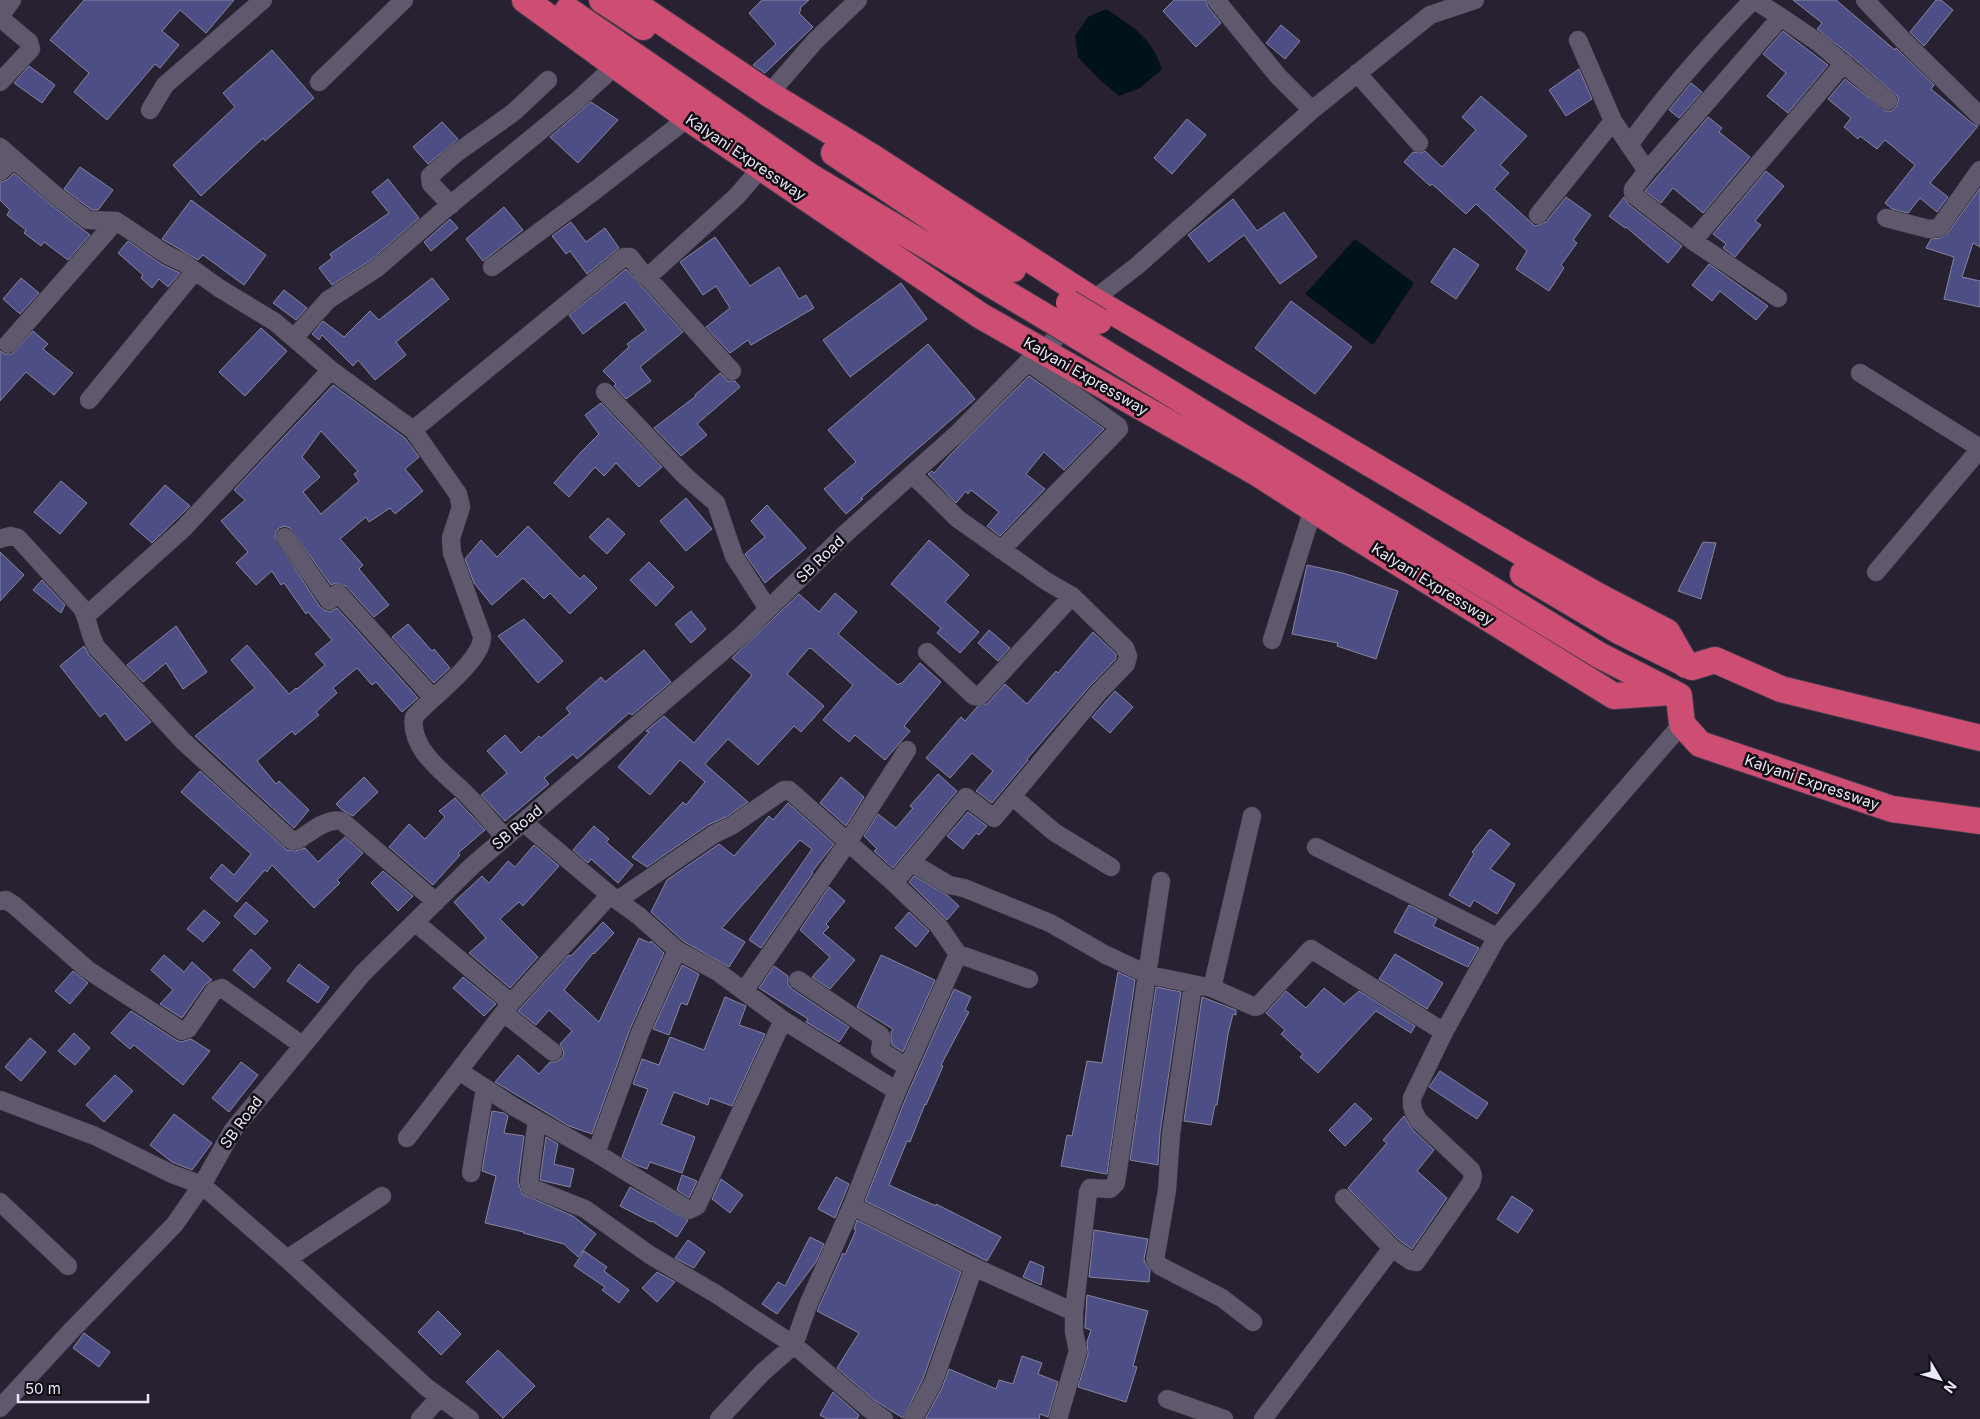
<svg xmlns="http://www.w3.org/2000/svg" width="1980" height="1419" font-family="Inter,sans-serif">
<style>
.water{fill:#001319}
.building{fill:#4e4e86;stroke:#84869d;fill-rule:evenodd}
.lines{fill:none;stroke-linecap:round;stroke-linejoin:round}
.minor-casing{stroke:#413b4a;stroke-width:19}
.highway-casing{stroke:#413b4a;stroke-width:28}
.minor{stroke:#60586d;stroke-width:18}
.highway{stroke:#cd4d73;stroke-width:26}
.highway-bridge-casing{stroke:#413b4a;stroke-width:28;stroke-linecap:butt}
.highway-bridge{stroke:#cd4d73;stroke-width:26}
.labels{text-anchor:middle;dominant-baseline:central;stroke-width:5;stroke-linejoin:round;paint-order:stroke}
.street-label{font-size:15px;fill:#ece7f4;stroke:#0f0c14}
</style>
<rect width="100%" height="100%" fill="#282132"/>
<path class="water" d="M1106,9c26,17 46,29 56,60l-22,19 -21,8 -19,-16 -22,-23 -3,-21 13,-19z
M1355,239l59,44 -41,62 -68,-51z"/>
<path class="building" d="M84,0h150l-28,33 -26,-23 -18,21 17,14 -19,23 -5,-4 -48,56 -33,-28 15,-19 -39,-33z
M762,0h47l-9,8 1,2 -2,3 14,14 -48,46 -12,-8 23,-21 -27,-31z
M1174,0h32l2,7 13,16 -25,24 -33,-36z
M1793,0h43l59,50 1,-2 38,37 -3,4 42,35 5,2 -48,57 18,14 -11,15 -17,-14 -12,15 -16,-4 -7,-6 30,-38 -30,-25 -8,9 -17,-13 -2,3 -14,-12 7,-9 -23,-19 17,-20 41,32h6l4,-4 2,-5v-5l-48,-42 -33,-26 5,-6z
M1936,0h5l12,10 -29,36 -14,-14z
M1281,25l19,16 -15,18 -19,-16z
M1783,31l45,34 -40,48 -21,-17 19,-23 -23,-19z
M272,50l42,48 -49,43 -2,-3 -62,58 -28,-31 62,-58 -12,-14z
M29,66l26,19 -13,18 -28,-20z
M1579,69l13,30 -26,17 -17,-26z
M1691,83l11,9 -23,26 -10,-8z
M1481,96l46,40 -27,29 9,8 -15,16 41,37 11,-4 20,-25 25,18 -18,25 4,3 -16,22 3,3 -15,23 -33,-22 11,-18 -51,-47 -10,10 -34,-30 -2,2 -26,-24 9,-10 8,1 4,-2 17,16 34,-37 -14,-13z
M591,102l27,18 -40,43 -28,-26z
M1708,117l14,11 -3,4 31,25 -47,56 -30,-25 -12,15 -16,-12z
M1187,119l19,16 -34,39 -18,-16z
M442,122l16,17 -30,25 -15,-17z
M80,167l33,23 -15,20h-6l-28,-21z
M1766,171l18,15 -29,35 6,4 -26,32 -12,-9 3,-4 -13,-10z
M14,173l35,30 41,32 -22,25 -24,-18 -3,4 -17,-13 2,-3 -19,-15 3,-5 -10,-10v-18l7,-2z
M388,179l31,39 -48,42 -39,25 -13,-17 13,-10 -2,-4 59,-41 -17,-21z
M1980,188v59l-7,-4 -11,34 18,4v26l-36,-8 10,-42 -28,-9 5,-9 9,-1 7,-4z
M1624,197l4,7 54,42 -14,17 -42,-36 -1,1 -16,-12z
M1233,199l24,32 27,-19 33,45 -37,27 -36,-49 -35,27 -21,-27z
M191,200l75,55 -22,30 -41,-30 -5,5 -36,-21z
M504,207l19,23 -40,31 -17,-22z
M450,219l8,9 -27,23 -7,-9z
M571,222l15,20 19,-14 14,20 -32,26 -17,-23 -4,3 -14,-18z
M715,237l35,49 29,-19 20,32 7,-4 8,13 -63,37 -3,-5 -18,13 -24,-26 24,-19 -14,-22 -13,9 -23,-33z
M128,241l33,23 19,9 -12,14 -9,-8 -7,9 -11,-10 2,-3 -25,-22z
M1454,248l25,17 -23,34 -25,-17z
M1709,264l59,42 -12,14 -36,-29 -8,10 -20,-16z
M626,269l57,63 -43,35 11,14 -25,18 -12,-13 2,-2 -13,-13 26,-24 -2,-3 19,-14 -21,-28 -42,32 -14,-19z
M21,278l18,15 -19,21 -17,-15z
M432,278l17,21 -53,43 10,13 -31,25 -17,-20 -5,6 -31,-31 -3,5 -7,-6 11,-13 21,16 26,-26 9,9z
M901,283l26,36 -77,58 -27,-37z
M284,290l23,18 -11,12 -23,-17z
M1291,301l61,46 -37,47 -60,-46z
M261,328l26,23 -42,45 -26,-24z
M33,331l15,13 -5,5 30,24 -19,22 -28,-23 -26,29v-50l5,3h7z
M928,344l47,55 -114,99 2,1 -17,15 -22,-25 32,-27 -28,-32z
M720,373l8,8h7l5,6 -43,37 10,11 -26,21 -27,-28 42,-32 -1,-1z
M1029,376l75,53 -40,41 -20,-18 -18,22 19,15 -45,47 -13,-10 12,-14 -28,-22 -3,4 -2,-3 -10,12 -28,-29 4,-3 2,2 15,-17z
M333,385l72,53 14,19 -14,12 18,22 -28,23 -5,-6 -21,14 -3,-5 -26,22 23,26 -4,4 30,36 -15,12 -28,-31 -10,-3 -5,2 -41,-57 -5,-2 -6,2 -3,4 -1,6 45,69 4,3 6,2 7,-4 81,90 -16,14 -26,-30 -4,3 -15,-17 -24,20 4,5 -21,19 3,3 -24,20 -3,-4 -35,30 19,23 3,-3 30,29 -15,18 -99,-92 60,-48 -24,-28 16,-15 42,49 7,-6 1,1 28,-24 -10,-11 17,-14 -24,-28 -2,2 -22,-31 -3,2 -9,-14 -16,14 -20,-22 12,-11 -27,-31 24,-21 -11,-10zM321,431l37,40 -4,3 5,7 -38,33 -18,-22 17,-15 -18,-20z
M601,403l61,64 -23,20 -23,-24 -12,13 -9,-9 -26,30 -15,-14 27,-31 18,-18 -14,-19z
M61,481l26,22 -27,31 -26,-22z
M165,485l25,21 -38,37 -22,-19z
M686,498l26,31 -26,22 -26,-30z
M767,505l39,43 -41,35 -20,-29 20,-17 -14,-16z
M608,518l17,16 -18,20 -18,-17z
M528,526l52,53 4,-4 13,13 -27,26 -20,-21 -6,6 -21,-21 -31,27 -18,-22 -9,-24 16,-19 16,17z
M929,540l40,35 -24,27 34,30 -19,21 -23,-20 4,-5 -50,-44z
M1703,542l13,1 -15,56 -23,-8z
M0,552l24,23 -24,26z
M649,562l25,25 -18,19 -26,-26z
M1307,565l36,8 55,18 -22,68 -39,-13 1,-3 -46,-9z
M42,580l23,25 -4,8 -28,-23z
M835,593l22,19 -19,22 37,32 23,19 2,-2 1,1 19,-21 21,19 -37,44 6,5 -25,29 -30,-25 -6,7 -26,-22 30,-35 -41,-36 -3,-1 -22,26 37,32 -12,14 -11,12 -7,-6 -36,39 -30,-26 -23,25 43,38 -22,15 -18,8 -61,42 -15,-10 51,-55 3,3 19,-23 -25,-22 -30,35 -32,-28 31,-35 -3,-1 18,-15 30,27 58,-68 -20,-17 67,-64 20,18z
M691,611l15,18 -15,14 -16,-19z
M524,619l39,42 -25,22 -40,-47z
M408,624l24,27 2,-2 16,19 -16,15 -42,-46z
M176,626l31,46 -24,17 -17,-26 -23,19 -16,-17z
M989,630l21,18 -12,13 -20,-18z
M1093,632l23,22v5l-27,28 -62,72 1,1 -36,43 -16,-12 17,-20 -21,-18 -22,25 -24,-20 35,-41 4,4 12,-14 10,-3 18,-20 22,20 29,-33 2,2z
M84,646l5,9 62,67 -25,19 -21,-28 -5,4 -40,-51z
M644,650l27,32 -39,33 -3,-2 -52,46 -4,-5 -29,24 5,6 -44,37 -24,-26 26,-22 -20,-22 18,-16 16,18 18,-17 2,2 29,-25 -4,-5 35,-31 4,5z
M1115,691l18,16 -23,26 -18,-16z
M200,771l87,79 8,1 10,-3 13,14 27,-25 18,16 -26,27 3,3 -26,25 -42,-43 -5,7 -2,-2 -28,32 -27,-24 12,-14 12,11 17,-21 -70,-62z
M938,774l19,17 -64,77 -19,-17 3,-2 -13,-13 14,-22 18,14 17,-20 -3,-2z
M364,777l14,15 -25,24 -11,-6 -6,-6z
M841,777l23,20 -18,29 -26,-23z
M455,798l30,32 -27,23 2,2 -27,30 -44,-38 20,-23 16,15 20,-22 -6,-6z
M788,803l46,41 -22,28 1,1 -52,75 -12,-8 63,-91 -12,-9 -78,88 23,14 -16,25 -46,-26 -32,-29 16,-32 52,-36 15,12 35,-40 4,4z
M968,812l19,14 -8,9 -3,-2 -13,16 -16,-13z
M594,826l15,13 -3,3 27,23 -15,18 -27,-24 -3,4 -15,-13z
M1490,829l20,15 -20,25 25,15 -18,30 -23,-14 -4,7 -21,-12 25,-41 -2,-2z
M534,845l25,21 -36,40 -4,-4 -19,17 38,38 -28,31 -41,-35 17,-15 -32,-36 28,-26 7,7 19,-22 7,6z
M383,871l30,25 -15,15 -27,-28z
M914,876l33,19 12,11 -12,14 -38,-38z
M829,887l16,14 -19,23 3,3 -6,6 32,27 -25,29 -18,-12 18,-20 -30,-27z
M246,902l22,19 -13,14 -21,-19z
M1409,905l28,14 -4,7 46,22 -11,19 -74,-35z
M204,910l16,13 -17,19 -16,-13z
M909,912l20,19 -13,16 -21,-19z
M603,922l11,11 -20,21 -1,-1 -29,37 35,32 40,-84 11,5 1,-2 13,12 -34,76 -38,105 -23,-8 -74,-44 23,-27 21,19 11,-12h6l6,-4 2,-5 -4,-9 12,-13 -23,-21 -13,15 -18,-14 51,-56 2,1z
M251,949l20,19 -17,20 -21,-18z
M1395,954l48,29 -16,26 -48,-30z
M164,955l20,17 8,-10 20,18 -7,5 -23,33 -22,-14 13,-14 -22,-20z
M881,955l54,25 -32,72 -11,-7 -1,-13 2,-3 -36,-22z
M299,964l30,23 -11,16 -31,-22z
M682,965l17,9 -12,31 -6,-2 -12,32 -16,-6z
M774,966l14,10v8l4,5 57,38 -10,15 -33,-20 2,-3 -49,-31z
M73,971l15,12 -18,21 -15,-13z
M1118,972l17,8 -28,194 -46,-8 6,-31 5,1 15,-75 15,2z
M463,977l33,27 -12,12 -31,-28z
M1156,987l25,5 -21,141 -2,32 -28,-5z
M1324,988l20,16 15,-13 56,35 -4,7 -35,-22 -58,62 -18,-16 3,-3 -22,-20 4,-4 -19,-17 20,-22 20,17z
M954,989l17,8 -6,13 4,2 -28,53 2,1 -17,39 -1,-1 -15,38 -3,-1 -18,44 47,21v-2l65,33 -14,24 -122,-60 42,-106z
M725,997l21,9 -7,19 26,9 -33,72 -22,-8 -2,7 -34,-13 -13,32 34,13 -13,36 -32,-11 -3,7 -11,-4 -14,-8 26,-68 -15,-5 9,-25 17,6 11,-28 34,13z
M1202,997l34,13v5l-3,-1 -5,20 -11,71h-2l-4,20 -27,-4z
M131,1011l45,29 5,2 10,-3 19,12 -27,34 -49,-40 -4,4 -19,-16z
M74,1033l16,15 -15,17 -17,-14z
M30,1038l16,14 -25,29 -16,-14z
M241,1062l17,13 -29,37 -17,-14z
M1440,1071l48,32 -11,16 -48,-32z
M115,1075l18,16 -29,31 -18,-17z
M1355,1103l17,16 -27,27 -16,-16z
M492,1111l12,2 4,3 -4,17 20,3 -6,45 4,13 51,22 23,18 -18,23 -14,-13 -41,-11 1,-1 -39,-9 11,-47 -14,-5z
M174,1114l38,29 -20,27 -20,-8 -22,-17z
M1404,1116l8,13 22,21 -17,21 30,27 -35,51 -13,-9 -51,-52 39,-45 -4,-3z
M546,1137l12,7 -4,20 20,5 -4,18 -30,-7z
M682,1175l15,6 -8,17 -12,-8z
M836,1177l13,7 -14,34 -17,-9z
M721,1179l22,16 -13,18 -18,-14z
M630,1187l58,33 -11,17 -25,-16 -1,1 -31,-16z
M1512,1196l21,14 -15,23 -21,-14z
M857,1220l104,52 -38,107 -20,39 -29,-18 -37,-32 22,-35 -42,-22 26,-58 2,2 11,-25 -2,-1z
M1094,1230l54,9 -4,20 1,4 5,7 -1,12 -60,-5z
M810,1237l14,7 -8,18 -39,52 -15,-10 16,-22 7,4z
M688,1240l17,12 -11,16 -19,-10z
M584,1251l23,16 -3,4 25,19 -10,13 -17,-13 3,-3 -31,-21z
M1030,1261l14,6 -3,18 -18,-8z
M657,1272l18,10 -18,20 -15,-14z
M1087,1295l61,16 -15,55 4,1 -11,35 -48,-15 10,-33 -1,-12 4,-12 -6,-2z
M438,1311l23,23 -20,21 -23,-23z
M84,1333l26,19 -11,15 -26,-19z
M498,1350l37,36 -32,32 -37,-36z
M1022,1356l20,7 -4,11 20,8 -10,35 -8,-3 -1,5h-114l17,-31 7,-19 47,20 3,-9 14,4z
M833,1392l26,23 -2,4h-30l-7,-4z"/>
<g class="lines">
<defs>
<path id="minor" d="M1216,0l62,76 34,34
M1754,0l27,17
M1865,0l38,40 77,76
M1578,40l35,81 34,50
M1357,73l62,70
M0,82l31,-33 -2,-7 -24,-20 -3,-5 2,-6 8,-11
M319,82l85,-82
M769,94l46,-53 43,-41
M150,110l15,-25 98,-85
M1629,145c37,-52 79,-99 124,-145
M0,147l55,48 33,25 28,1 51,34 17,8 35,25 56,34 56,48 82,60 45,64 3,13 -10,31 1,15 30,83c1,25 -52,62 -68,81 -5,33 32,57 52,77 14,14 26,29 39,44
M0,172l14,-13
M451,205l-20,-21 -1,-8 25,-22 59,-42 34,-32
M1538,215l75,-94
M1886,218l43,11 10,-1 41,-58
M1693,241l151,-178
M492,267l105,-78 91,-71
M647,277l85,94
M1778,298l-85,-57 -58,-45 -2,-3v-4l14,-18 134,-154 38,26 69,58
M294,338l34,-38 49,-32 67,-58 134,-110 37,-34
M8,344l108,-123
M1860,373l120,75
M605,392l81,85 30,26 18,53 34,53
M89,400l106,-129
M413,430l211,-173h6l14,18 3,2 4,-3 86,-78 25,-29
M285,537l44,64 9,-8 95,105
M0,539l10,-3 8,2 64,70c7,13 7,28 15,40l86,93 107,98 3,2 5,-1c13,-8 28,-22 44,-19l94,81
M1001,550l118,-121 -1,-3 -90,-64
M1876,572l104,-123
M86,616l97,-87 148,-159
M1272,640l41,-131
M927,652l47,44 5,1 93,-101
M1012,796l42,36 57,35
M523,822l87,73 29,21 38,34 41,22 65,48 114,71
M1316,847l181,90
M912,863l37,22 15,3 86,35 56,32 43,20 63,13 43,19 3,-1 53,-57 133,83
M618,900l96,-66 17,-8 53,-36h5l105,93
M0,901l6,-1 8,5 74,65 94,61 6,-2 26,-38 8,-3 80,57
M415,922l96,81
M958,954l71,25
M798,980l82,55 2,3 -2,12 27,17
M1193,984l-22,150 -4,56 -12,70 5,6 62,32 31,24
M1212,988l40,-172
M744,991l104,-149 59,-92
M504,1013l49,39
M459,1071l57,37 80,45 93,57 8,-4 86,-186
M0,1100l95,36 77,38 30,11 85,74 139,128 44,32
M537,1120l-8,62 1,5 55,22 65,46 66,39 78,51 74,63 16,11
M407,1138l104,-135 99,-108
M596,1153l44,-120 37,-83
M471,1173l14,-85
M1344,1198l48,50
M0,1202l68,64
M852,1206l122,61 100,45
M287,1259l95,-63
M1167,1399l57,20
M0,1408l71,-77 104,-107 27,-39 31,-55 130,-157 110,-108 269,-230 103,-101 113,-101 70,-71 15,-11 50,-51 45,-35 174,-155 118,-95 45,-15
M420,1419l20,-22
M719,1419l44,-47 31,-27 14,-40 44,-99 45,-115 61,-137 -20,-29 -44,-42 72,-86 28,21 103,-124 29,-30 2,-8 -3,-8 -53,-52 -26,-15 -88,-62 -46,-45
M913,1419l20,-36 41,-116
M1058,1419l20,-68 -4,-19v-20l14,-120 2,-4 20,1 6,-6 45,-302
M1263,1419l129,-171 19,13 5,1 55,-79 2,-7 -2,-6 -52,-49c-5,-8 -8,-13 -7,-23l32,-66 53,-95 185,-213"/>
<path id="highway" d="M525,0l163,118 293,198 276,157 95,61 262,162 58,-4
M602,0l41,27
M629,0l140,94 100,61 224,145 422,249 85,48 67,35 19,33
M568,10l243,167 240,143
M834,153l132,88 47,28
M1082,339l517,316 80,41 3,28 18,20 192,65 88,12
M1523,574l96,57 73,36 23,-7 66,29 199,49"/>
</defs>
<use href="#minor" class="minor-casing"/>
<use href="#highway" class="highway-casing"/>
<use href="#minor" class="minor"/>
<use href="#highway" class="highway"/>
<defs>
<path id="highway-bridge" d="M1069,303l30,18
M1051,320l31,19"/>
</defs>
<use href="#highway-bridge" class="highway-bridge-casing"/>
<use href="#highway-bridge" class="highway-bridge"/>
</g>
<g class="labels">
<g class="street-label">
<text transform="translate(746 157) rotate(34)">Kalyani Expressway</text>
<text transform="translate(1086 376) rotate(30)">Kalyani Expressway</text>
<text transform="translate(820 559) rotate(-44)">SB Road</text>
<text transform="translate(1433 584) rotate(32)">Kalyani Expressway</text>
<text transform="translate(1812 782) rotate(19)">Kalyani Expressway</text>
<text transform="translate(517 827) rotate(-40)">SB Road</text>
<text transform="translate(241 1122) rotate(-54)">SB Road</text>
</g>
</g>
<g transform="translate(1940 1379) rotate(128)" stroke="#0f0c14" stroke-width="4" paint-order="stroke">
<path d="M0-4L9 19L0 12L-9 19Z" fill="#ece7f4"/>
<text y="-8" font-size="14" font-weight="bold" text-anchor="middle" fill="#ece7f4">N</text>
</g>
<path d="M18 1394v8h130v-8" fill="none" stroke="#ece7f4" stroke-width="2.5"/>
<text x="25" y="1394" font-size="15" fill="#ece7f4" stroke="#0f0c14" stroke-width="4" paint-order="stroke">50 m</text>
</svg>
